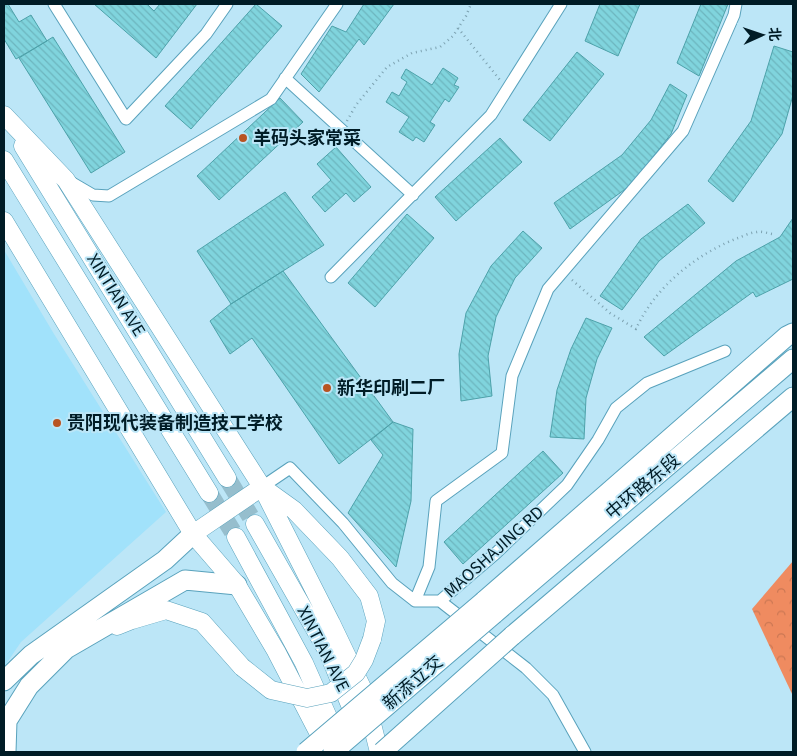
<svg xmlns="http://www.w3.org/2000/svg" width="797" height="756" font-family="'Source Sans 3','Noto Sans SC',sans-serif">
<style>
.built{fill:#a1e2fb}
.forest{fill:url(#forest-crowns)}
.building{fill:url(#building-back-hatch);stroke:#4da2aa}
.lines{fill:none;stroke-linecap:round;stroke-linejoin:round}
.primary-tunnel{stroke:#96becd;stroke-width:18;stroke-dasharray:18 9;stroke-linecap:butt}
.minor-casing{stroke:#59a2bc;stroke-width:13}
.primary-casing{stroke:#59a2bc;stroke-width:19}
.trunk-casing{stroke:#59a2bc;stroke-width:21}
.path{stroke:#7da2b1;stroke-width:2.5;stroke-dasharray:1 4;stroke-linecap:butt}
.minor{stroke:#fff;stroke-width:11}
.primary{stroke:#fff;stroke-width:18}
.trunk{stroke:#fff;stroke-width:19}
.primary-bridge-casing{stroke:#59a2bc;stroke-width:19;stroke-linecap:butt}
.trunk-bridge-casing{stroke:#59a2bc;stroke-width:21;stroke-linecap:butt}
.primary-bridge{stroke:#fff;stroke-width:18}
.trunk-bridge{stroke:#fff;stroke-width:19}
.poi-dot{fill:#b85321;stroke:#bce6f7;stroke-width:2}
.labels{text-anchor:middle;dominant-baseline:central;stroke-width:4;stroke-linejoin:round;paint-order:stroke}
.poi-label{font-size:18px;font-weight:bold;fill:#001c26;stroke:#bce6f7;text-anchor:start}
.street-label{font-size:18px;fill:#001c26;stroke:#bce6f7}
</style>
<defs>
<pattern id="forest-crowns" width="20" height="18" patternUnits="userSpaceOnUse" patternTransform="scale(1.25)"><rect width="20" height="18" fill="#ef8b60"/><path d="M2 6a3 3 0 1 1 6 0M12 15a3 3 0 1 1 6 0" fill="none" stroke="#cb7753"/></pattern>
<pattern id="building-back-hatch" width="6" height="6" patternUnits="userSpaceOnUse" patternTransform="scale(1.25)"><rect width="6" height="6" fill="#80d4dd"/><path d="M-1 5l2 2M0 0l6 6M5-1l2 2" fill="none" stroke="#6db5be"/></pattern>
</defs>
<rect width="100%" height="100%" fill="#bce6f7"/>
<path class="built" d="M4,250l50,84 112,178 -145,130 -17,25z"/>
<path class="forest" d="M793,561v135l-41,-87z"/>
<path class="building" d="M4,4h4l11,18 12,-7 16,26 -31,18 -12,-20z
M94,4h53l7,7 6,-7h37l-41,54z
M256,4l26,22 -91,103 -26,-23z
M364,4h30l-30,41 -5,-6 -40,53 -18,-18 31,-48 14,6z
M600,4h40l-22,52 -33,-15z
M701,4h27l-29,72 -22,-13z
M53,37l72,115 -34,21 -72,-115z
M774,46l19,6v43l-11,39 -49,68 -25,-21 43,-60z
M577,52l27,22 -54,67 -27,-21z
M443,68l15,10 -4,7 5,2 -10,15 -4,-3 -15,23 5,3 -11,17 -8,-5 -3,4 -14,-9 10,-15 -23,-15 6,-10 7,4 8,-14 -6,-4 5,-9 26,16z
M670,84l17,11 -16,39 -40,51 -61,44 -16,-26 68,-48 29,-35z
M280,98l23,24 -84,78 -22,-24z
M500,138l22,24 -66,59 -21,-24z
M336,147l35,40 -17,15 -8,-9 -21,19 -13,-15 19,-17 -14,-16z
M285,192l39,53 -93,59 -34,-53z
M688,204l17,19 -46,38 -37,49 -22,-14 41,-57z
M407,214l27,24 -59,69 -27,-24z
M793,218v61l-37,18 -3,-5 -89,64 -20,-19 92,-76 44,-24z
M523,231l19,17 -27,30 -19,39 -8,39 4,40 -31,5 -2,-47 7,-41 25,-47z
M283,271l110,151 -54,42 -87,-126 -22,16 -20,-33 21,-17z
M586,318l26,10 -15,31 -11,39 -2,41 -34,-2 7,-47 14,-41z
M393,422l20,7 -2,72 -15,66 -48,-54 35,-58 -12,-15z
M543,451l20,22 -100,91 -19,-22z"/>
<g class="lines">
<path class="primary-tunnel" d="M227,478l28,46
M209,493l27,44"/>
<defs>
<path id="minor" d="M54,4l72,115 80,-85 21,-30
M285,78l128,117
M69,181l24,14 16,1 162,-97 66,-95
M331,277l160,-162 70,-111
M262,487l28,-19 53,55 49,60 23,18h25l55,-47 72,-69 31,-45 18,-32 31,-25 78,-32
M415,601l14,-34 7,-66 66,-48 10,-77 36,-87 135,-158 51,-116 2,-11
M440,601l86,67 27,27 32,57"/>
<path id="primary" d="M4,115l62,65 196,307 69,136 33,69 15,60
M23,146l204,332
M4,160l205,333
M4,221l189,313 44,51 39,66 52,100
M255,524l73,128 30,72
M193,534l69,-47 32,23 46,48 29,38 7,25 -4,18
M236,537l68,126 35,79
M117,626l15,-6 34,-10 36,12 40,45"/>
<path id="trunk" d="M484,601l303,-265 6,-3
M494,614l299,-255
M512,636l281,-239
M4,681l27,-26 134,-95 28,-26
M6,752l1,-31 22,-35 37,-37 119,-69 52,5"/>
</defs>
<use href="#minor" class="minor-casing"/>
<use href="#primary" class="primary-casing"/>
<use href="#trunk" class="trunk-casing"/>
<path class="path" d="M458,28l42,52
M347,121l9,-16 31,-38 25,-14 28,-6 13,-11 13,-20 5,-12
M572,280l38,33 26,16c19,-42 60,-75 102,-91 6,-2 13,-6 19,-6 4,-1 10,1 15,2"/>
<use href="#minor" class="minor"/>
<use href="#primary" class="primary"/>
<use href="#trunk" class="trunk"/>
<defs>
<path id="primary-bridge" d="M242,667l29,23 36,8 24,-5 25,-20 8,-13 8,-21"/>
<path id="trunk-bridge" d="M306,752l178,-151
M333,752l161,-138
M382,752l130,-116"/>
</defs>
<use href="#primary-bridge" class="primary-bridge-casing"/>
<use href="#trunk-bridge" class="trunk-bridge-casing"/>
<use href="#primary-bridge" class="primary-bridge"/>
<use href="#trunk-bridge" class="trunk-bridge"/>
</g>
<g class="poi-dot">
<circle cx="243" cy="138" r="5"/>
<circle cx="327" cy="388" r="5"/>
<circle cx="57" cy="423" r="5"/>
</g>
<g class="labels">
<g class="poi-label">
<text x="253" y="138">羊码头家常菜</text>
<text x="337" y="388">新华印刷二厂</text>
<text x="67" y="423">贵阳现代装备制造技工学校</text>
</g>
<g class="street-label">
<text transform="translate(116 295) rotate(58)">XINTIAN AVE</text>
<text transform="translate(643 487) rotate(-40)">中环路东段</text>
<text transform="translate(494 552) rotate(-42)">MAOSHAJING RD</text>
<text transform="translate(323 649) rotate(63)">XINTIAN AVE</text>
<text transform="translate(413 683) rotate(-41)">新添立交</text>
</g>
</g>
<rect width="797" height="756" fill="none" stroke="#001c26" stroke-width="10"/>
<g transform="translate(762 35) rotate(87)" stroke="#bce6f7" stroke-width="4" paint-order="stroke">
<path d="M0-4L9 19L0 12L-9 19Z" fill="#001c26"/>
<text y="-8" font-size="14" font-weight="bold" text-anchor="middle" fill="#001c26">北</text>
</g>
</svg>
